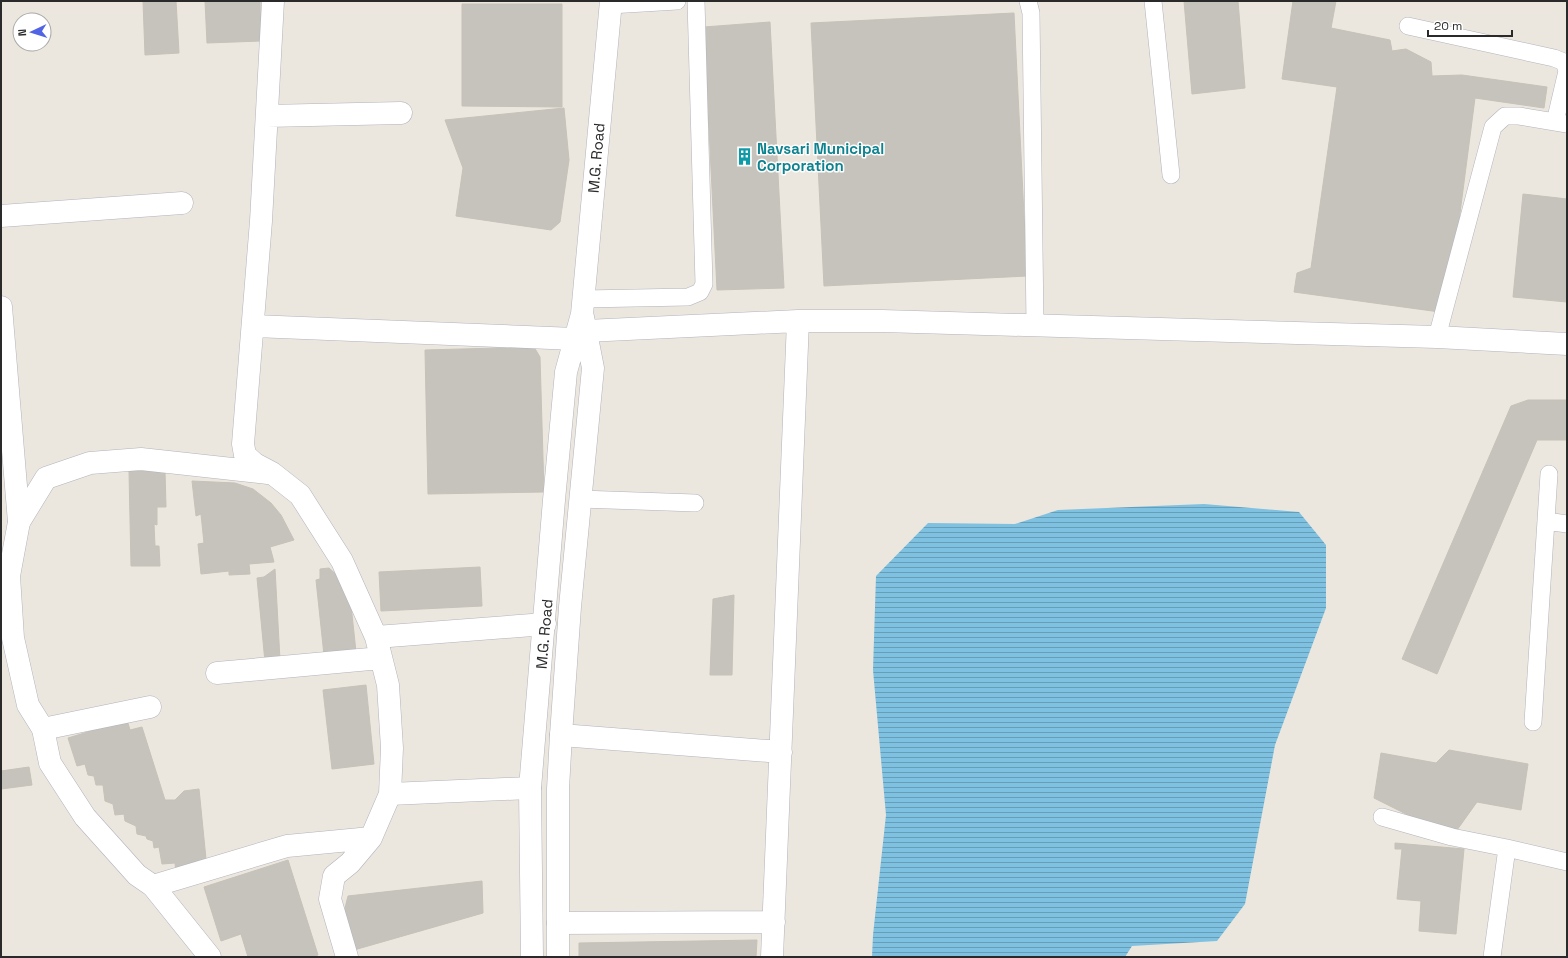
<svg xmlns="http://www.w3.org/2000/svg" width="1568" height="958" font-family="'Space Grotesk',sans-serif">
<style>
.water{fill:url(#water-rules)}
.building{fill:#c6c3bd;stroke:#c6c2b8}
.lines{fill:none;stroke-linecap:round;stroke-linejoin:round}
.lane-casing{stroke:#b2b3bc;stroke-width:18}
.street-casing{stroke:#b2b3bc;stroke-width:23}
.secondary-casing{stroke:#b2b3bc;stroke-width:23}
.lane{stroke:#fff;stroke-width:17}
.street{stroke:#fff;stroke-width:22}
.secondary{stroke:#fff;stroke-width:22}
.labels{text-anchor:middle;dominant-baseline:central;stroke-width:3;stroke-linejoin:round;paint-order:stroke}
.culture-label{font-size:15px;font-weight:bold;fill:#0d838f;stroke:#fff;text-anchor:start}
.street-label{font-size:15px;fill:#2a2a2a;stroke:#fff}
</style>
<defs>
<pattern id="water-rules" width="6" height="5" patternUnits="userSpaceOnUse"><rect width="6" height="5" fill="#7ec1e0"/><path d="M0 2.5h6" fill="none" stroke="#679db6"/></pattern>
</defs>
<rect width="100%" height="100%" fill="#ebe6de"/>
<path class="water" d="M1204,504l95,8 27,33v63l-51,137 -30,159 -28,37 -85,5 -7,11h-253l1,-22 13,-120 -13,-145 3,-94 52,-53 87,1 43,-14z"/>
<path class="building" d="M143,1h33l3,52 -34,2z
M205,1h55l1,40 -54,2z
M1184,1h54l7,87 -53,6z
M1293,1h43l-5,27 59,12 2,11 14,-2 25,13 1,14 30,-1 85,12 -3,21 -69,-10 -28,215 -153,-21 3,-19 14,-5 26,-181 -55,-8z
M462,4h100v103l-100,-1z
M1014,13l13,263 -203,10 -13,-263z
M770,22l14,266 -67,2 -13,-263z
M564,108l5,52 -9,62 -9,8 -95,-14 7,-48 -18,-48z
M1523,194l44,5v103l-54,-5z
M534,347l6,10 4,135 -116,2 -3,-144z
M1528,400h39v40h-30l-100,234 -35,-15 109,-253z
M129,471h36l1,36h-9v18l-3,-1 1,22h4l1,20h-29z
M192,481l43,2 18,6 18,14 10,12 13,25 -24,7 4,15 -25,2 1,10 -21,1v-4l-28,3 -3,-30 6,-1 -3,-29 -5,2z
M480,567l2,39 -101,5 -2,-39z
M329,568l10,9 12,28 5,47 -32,3 -8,-75 4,-1v-10z
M275,569l5,91 -15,2 -8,-84 7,-1z
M734,595l-2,80h-22l3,-76z
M366,685l8,79 -42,5 -9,-79z
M127,720l3,10 12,-3 23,73h10l9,-9 15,-2 7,70 -8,1 1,10 -23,3 -1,-10 -13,1 -3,-17 -5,1 -1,-7 -6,-2 -1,-3 -9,-2 -1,-8 -11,-5 -1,-7 -9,1 -2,-11 -8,-3 -2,-16h-7l-2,-9 -6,-1 -3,-11 -8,2 -9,-28z
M1449,750l79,14 -7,46 -44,-8 -25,35 -78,-39 7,-45 55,10z
M29,767l3,18 -31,4v-18z
M1395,843l69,6 -8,85 -37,-3 2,-30 -24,-2 5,-50h-7z
M288,860l30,95 -7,2h-63l-7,-23 -20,7 -17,-54z
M482,881l1,32 -136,39 -5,-32 6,-24z
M757,940l-1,17h-177v-14z"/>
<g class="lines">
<defs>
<path id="lane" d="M1028,1l3,12 4,312
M1153,1l18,174
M610,5l67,-4
M1408,26l146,32 10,4 3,9 -12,51
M584,299l104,-2 12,-5 4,-8 -8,-283
M1437,337l56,-210 12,-11h14l48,8
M580,499l115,4
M1546,521l21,3
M1533,722l16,-248
M1382,817l70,20 55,11 60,14
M1492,957l15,-109"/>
<path id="street" d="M273,1l-12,220 -18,223 2,11 10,9 17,9 28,22 42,66 34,76 12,48 4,63 -2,46 -19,44 -21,25 -16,13 -4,23 17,58
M267,116l134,-3
M1,216l181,-13
M253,326l322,13
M586,331l212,-10h84l555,16 130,7
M19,522l27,-44 44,-15 51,-4 127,14
M376,637l169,-13
M217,673l164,-15
M43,729l107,-22
M561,735l220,17
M390,794l140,-6
M153,886l134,-40 84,-8
M558,923l216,-1
M772,957l26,-636"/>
<path id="secondary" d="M1,307l18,215 -10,54 4,62 15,67 15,24 7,34 35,54 52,58 16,11 57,71
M532,957l-2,-169 24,-288 12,-128 16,-58 29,-313
M558,957v-168l3,-54 9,-128 23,-239 -10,-51"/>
</defs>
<use href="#lane" class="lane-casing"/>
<use href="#street" class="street-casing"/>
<use href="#secondary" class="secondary-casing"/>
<use href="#lane" class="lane"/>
<use href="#street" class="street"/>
<use href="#secondary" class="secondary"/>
</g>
<defs>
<symbol id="building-bare" viewBox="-9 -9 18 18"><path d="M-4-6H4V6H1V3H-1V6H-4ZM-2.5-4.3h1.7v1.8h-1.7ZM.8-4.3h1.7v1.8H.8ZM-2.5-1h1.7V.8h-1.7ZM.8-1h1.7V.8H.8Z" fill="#0f9aa8" stroke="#fff" stroke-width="2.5" paint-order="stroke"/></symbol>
</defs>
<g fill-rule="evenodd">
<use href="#building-bare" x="732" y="144" width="25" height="25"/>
</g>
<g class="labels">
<g class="culture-label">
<text x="757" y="148">Navsari Municipal<tspan x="757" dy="17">Corporation</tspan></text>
</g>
<g class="street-label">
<text transform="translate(596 158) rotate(-85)">M.G. Road</text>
<text transform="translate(544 634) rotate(-85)">M.G. Road</text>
</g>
</g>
<rect width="1568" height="958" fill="none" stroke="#2a2a2a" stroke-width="4"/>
<g transform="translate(32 32) rotate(266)"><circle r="19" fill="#ffffff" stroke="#aaaaaa"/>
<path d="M0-3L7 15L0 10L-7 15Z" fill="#5165e4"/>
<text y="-6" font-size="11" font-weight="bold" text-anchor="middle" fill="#2a2a2a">N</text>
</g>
<path d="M1428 30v6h84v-6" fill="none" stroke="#2a2a2a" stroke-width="2"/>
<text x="1434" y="30" font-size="12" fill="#2a2a2a" stroke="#ffffff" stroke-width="3" paint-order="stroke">20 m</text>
</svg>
